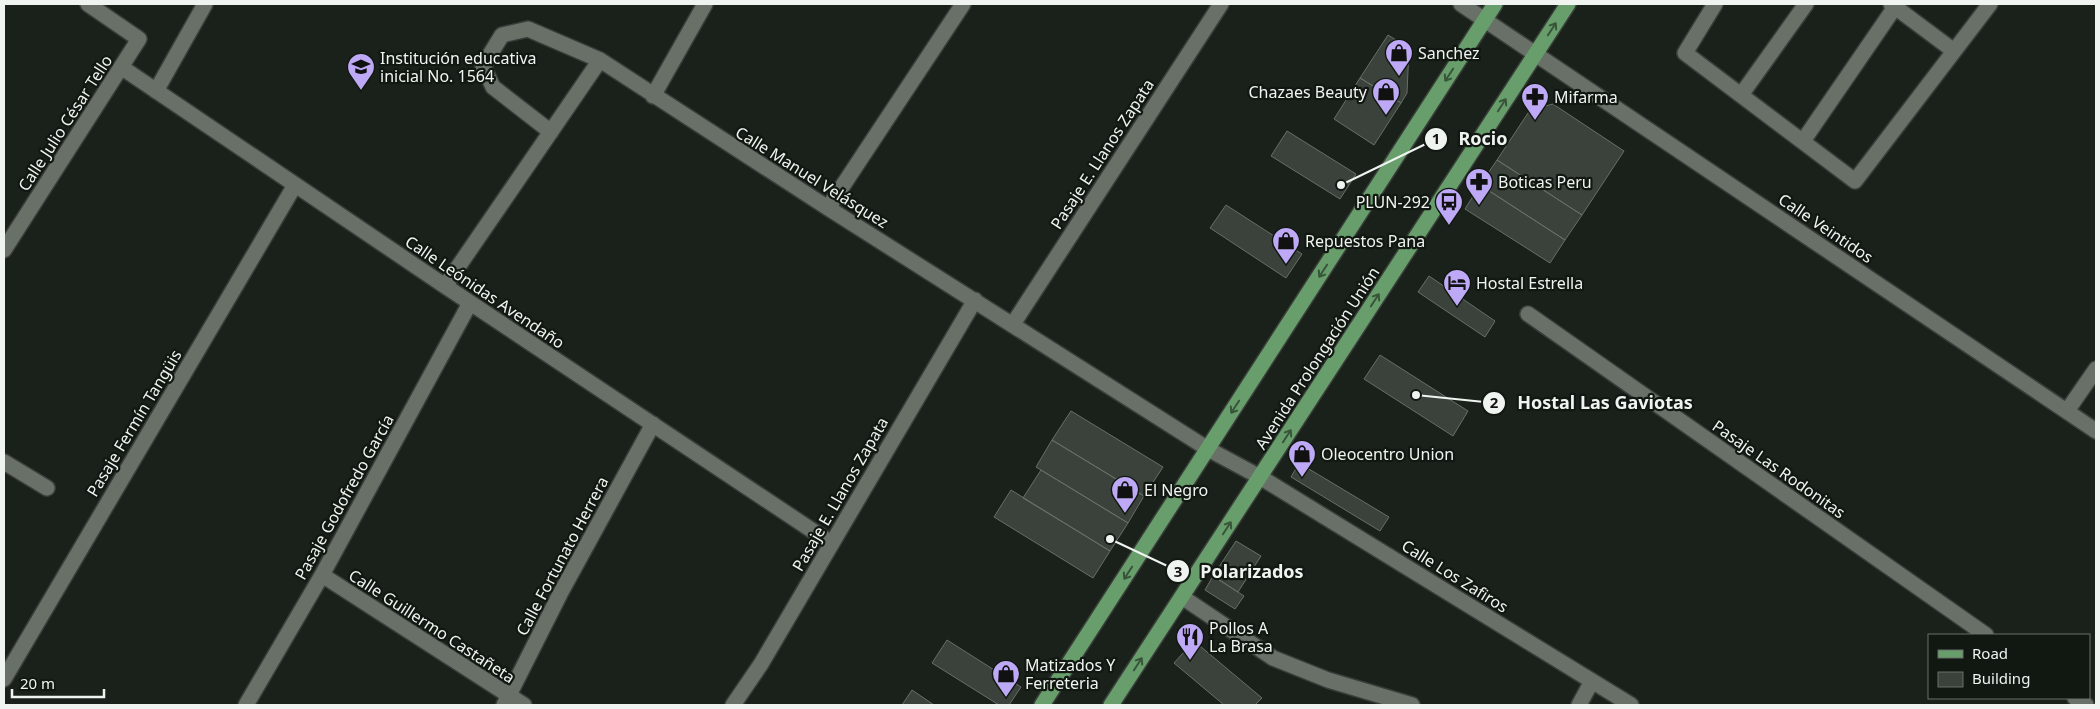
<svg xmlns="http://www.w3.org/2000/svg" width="2100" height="709" font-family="'Noto Sans',sans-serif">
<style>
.building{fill:#3b423b;stroke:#676f67}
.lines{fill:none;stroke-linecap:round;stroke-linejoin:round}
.minor-casing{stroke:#393d39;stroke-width:18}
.major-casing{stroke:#393d39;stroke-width:18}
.minor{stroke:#687068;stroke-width:15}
.major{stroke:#679e6b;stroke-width:15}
.oneway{stroke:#385439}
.labels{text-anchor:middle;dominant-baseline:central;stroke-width:4.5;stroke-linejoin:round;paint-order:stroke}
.poi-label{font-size:16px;fill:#f0f4f0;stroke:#111711;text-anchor:start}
.street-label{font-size:16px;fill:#f0f4f0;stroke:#111711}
.leader{fill:none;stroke:#f0f4f0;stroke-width:2}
.callout-dot{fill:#f0f4f0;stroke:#111711;stroke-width:2}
.mark-label{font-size:15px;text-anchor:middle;font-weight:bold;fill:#111}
.callout-label{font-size:18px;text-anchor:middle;font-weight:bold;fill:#f0f4f0;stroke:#111711;stroke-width:4.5;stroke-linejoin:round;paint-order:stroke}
</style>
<rect width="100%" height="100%" fill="#1a201a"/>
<path class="building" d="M1388,35l21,13 -2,45 -6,10 -41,-25z
M1360,78l41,25 -27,42 -40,-26z
M1553,104l71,47 -42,64 -85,-55 33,-50z
M1287,131l69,43 -16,25 -69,-43z
M1497,160l85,55 -17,25 -85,-55z
M1480,185l85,55 -15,23 -85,-54z
M1226,205l76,49 -16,24 -76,-50z
M1429,276l66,45 -10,16 -67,-45z
M1380,355l88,56 -15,25 -89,-57z
M1071,411l92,56 -19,29 -92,-56z
M1052,440l92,56 -16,27 -92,-56z
M1299,463l90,54 -9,14 -89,-54z
M1041,470l87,53 -18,28 -87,-53z
M1011,490l99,61 -17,27 -99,-61z
M1236,541l25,15 -23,36 -25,-16z
M1213,576l31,20 -9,13 -30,-19z
M947,640l74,47 -12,18h-10l-67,-42z
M1194,641l68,57 -7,7h-31l-50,-42z
M912,690l22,15h-32z"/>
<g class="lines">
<defs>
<path id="minor" d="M1461,4l635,427
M1715,4l-30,49 170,128 135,-177
M1891,4l63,47
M121,67l324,219 386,257
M156,91l49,-87
M1741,95l65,-91
M653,96l52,-92
M551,132l-58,-45 -10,-21 19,-31 26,-6 72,31 228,148 380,241 52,28 371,228
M1803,141l92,-134
M828,208l135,-204
M4,250l135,-211 -51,-35
M445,286l155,-226
M1528,314l458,321
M1013,324l208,-320
M2067,411l29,-42
M4,462l43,26
M322,575l202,130
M1182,597l91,61 55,22 84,25
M4,679l291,-494
M2075,698l11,7
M246,705l76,-130 148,-272
M504,705l56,-111 93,-170
M733,705l28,-41 214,-364
M1579,705l13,-24"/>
<path id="major" d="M1042,705l453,-701
M1111,705l457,-701"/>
</defs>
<use href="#minor" class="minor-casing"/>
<use href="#major" class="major-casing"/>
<use href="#minor" class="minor"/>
<use href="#major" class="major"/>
</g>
<defs><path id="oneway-shaft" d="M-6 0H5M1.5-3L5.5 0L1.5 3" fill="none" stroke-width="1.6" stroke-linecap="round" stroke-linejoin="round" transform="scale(1.25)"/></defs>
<g class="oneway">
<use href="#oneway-shaft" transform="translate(1552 29) rotate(-57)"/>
<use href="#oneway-shaft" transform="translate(1449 75) rotate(123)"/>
<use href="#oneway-shaft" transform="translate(1502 105) rotate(-57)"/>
<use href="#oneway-shaft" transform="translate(1323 271) rotate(123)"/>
<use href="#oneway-shaft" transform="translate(1375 300) rotate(-57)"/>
<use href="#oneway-shaft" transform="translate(1235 407) rotate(123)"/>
<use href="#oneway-shaft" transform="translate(1287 436) rotate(-57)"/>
<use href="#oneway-shaft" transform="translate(1227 528) rotate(-57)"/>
<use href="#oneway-shaft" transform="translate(1128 573) rotate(123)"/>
<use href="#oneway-shaft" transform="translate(1138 664) rotate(-57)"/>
</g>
<defs>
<symbol id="shop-pin" viewBox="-11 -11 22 30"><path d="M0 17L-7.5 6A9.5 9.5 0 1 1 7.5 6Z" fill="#bda9f5" stroke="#111711"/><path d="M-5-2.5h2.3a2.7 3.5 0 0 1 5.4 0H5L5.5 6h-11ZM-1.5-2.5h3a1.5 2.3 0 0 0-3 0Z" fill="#111"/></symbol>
<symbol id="school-pin" viewBox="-11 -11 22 30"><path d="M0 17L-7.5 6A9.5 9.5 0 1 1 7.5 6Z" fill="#bda9f5" stroke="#111711"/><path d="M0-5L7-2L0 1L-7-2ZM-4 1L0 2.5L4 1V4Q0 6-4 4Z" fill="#111"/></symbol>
<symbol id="pharmacy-pin" viewBox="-11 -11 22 30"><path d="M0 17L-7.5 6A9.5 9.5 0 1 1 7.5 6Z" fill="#bda9f5" stroke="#111711"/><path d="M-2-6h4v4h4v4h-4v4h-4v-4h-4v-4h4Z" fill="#111"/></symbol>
<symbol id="bus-pin" viewBox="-11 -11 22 30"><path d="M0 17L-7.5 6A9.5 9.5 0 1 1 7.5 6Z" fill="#bda9f5" stroke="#111711"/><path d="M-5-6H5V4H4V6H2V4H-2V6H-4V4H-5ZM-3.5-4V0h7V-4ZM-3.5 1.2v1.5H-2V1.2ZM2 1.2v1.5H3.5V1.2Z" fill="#111"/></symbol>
<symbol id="hotel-pin" viewBox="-11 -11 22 30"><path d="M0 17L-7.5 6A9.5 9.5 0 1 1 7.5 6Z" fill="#bda9f5" stroke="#111711"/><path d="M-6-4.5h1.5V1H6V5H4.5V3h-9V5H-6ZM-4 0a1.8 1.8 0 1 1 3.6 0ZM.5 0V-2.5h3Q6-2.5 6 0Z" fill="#111"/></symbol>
<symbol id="restaurant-pin" viewBox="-11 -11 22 30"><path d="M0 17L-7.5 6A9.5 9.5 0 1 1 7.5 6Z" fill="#bda9f5" stroke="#111711"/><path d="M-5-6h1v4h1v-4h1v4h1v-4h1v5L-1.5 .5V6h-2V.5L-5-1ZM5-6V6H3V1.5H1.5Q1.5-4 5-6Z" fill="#111"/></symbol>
</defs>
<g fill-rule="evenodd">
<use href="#shop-pin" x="1383" y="37" width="32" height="43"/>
<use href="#school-pin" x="345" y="51" width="32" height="43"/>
<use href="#shop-pin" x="1370" y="76" width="32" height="43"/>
<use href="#pharmacy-pin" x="1519" y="81" width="32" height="43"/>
<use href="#pharmacy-pin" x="1463" y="166" width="32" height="43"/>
<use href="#bus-pin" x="1433" y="186" width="32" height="43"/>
<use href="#shop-pin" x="1270" y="225" width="32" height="43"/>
<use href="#hotel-pin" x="1441" y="267" width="32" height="43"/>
<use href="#shop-pin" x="1286" y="438" width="32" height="43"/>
<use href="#shop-pin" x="1109" y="474" width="32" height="43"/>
<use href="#restaurant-pin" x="1174" y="621" width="32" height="43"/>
<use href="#shop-pin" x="990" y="658" width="32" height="43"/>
</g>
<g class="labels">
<g class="poi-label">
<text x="1418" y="53">Sanchez</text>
<text x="380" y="58">Institución educativa<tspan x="380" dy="18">inicial No. 1564</tspan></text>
<text x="1367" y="92" text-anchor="end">Chazaes Beauty</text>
<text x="1554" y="97">Mifarma</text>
<text x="1498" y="182">Boticas Peru</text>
<text x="1430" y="202" text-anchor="end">PLUN-292</text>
<text x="1305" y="241">Repuestos Pana</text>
<text x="1476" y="283">Hostal Estrella</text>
<text x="1321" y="454">Oleocentro Union</text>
<text x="1144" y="490">El Negro</text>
<text x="1209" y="628">Pollos A<tspan x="1209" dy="18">La Brasa</tspan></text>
<text x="1025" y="665">Matizados Y<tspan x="1025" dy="18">Ferreteria</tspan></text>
</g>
<g class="street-label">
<text transform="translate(65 123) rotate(-57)">Calle Julio César Tello</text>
<text transform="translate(1102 154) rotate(-57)">Pasaje E. Llanos Zapata</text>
<text transform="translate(812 177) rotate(32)">Calle Manuel Velásquez</text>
<text transform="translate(1826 228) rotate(34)">Calle Veintidos</text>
<text transform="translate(485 292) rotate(34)">Calle Leónidas Avendaño</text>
<text transform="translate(1317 358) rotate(-57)">Avenida Prolongación Unión</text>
<text transform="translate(134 423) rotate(-59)">Pasaje Fermín Tangüis</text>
<text transform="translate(1779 469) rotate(35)">Pasaje Las Rodonitas</text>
<text transform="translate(840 494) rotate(-60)">Pasaje E. Llanos Zapata</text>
<text transform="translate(344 497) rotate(-61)">Pasaje Godofredo García</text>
<text transform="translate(562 556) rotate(-62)">Calle Fortunato Herrera</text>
<text transform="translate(1455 576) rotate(32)">Calle Los Zafiros</text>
<text transform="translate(432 626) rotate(33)">Calle Guillermo Castañeta</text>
</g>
</g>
<path class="leader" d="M1341 185L1436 139M1416 395L1494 403M1110 539L1178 571"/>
<g class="callout-dot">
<circle cx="1341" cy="185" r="5"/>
<circle cx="1416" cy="395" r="5"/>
<circle cx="1110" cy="539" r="5"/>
<circle cx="1436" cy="139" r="12"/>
<circle cx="1494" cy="403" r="12"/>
<circle cx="1178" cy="571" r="12"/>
</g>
<g class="mark-label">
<text x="1436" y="144">1</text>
<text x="1494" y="408">2</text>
<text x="1178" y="577">3</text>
</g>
<g class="callout-label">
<text x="1483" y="145">Rocio</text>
<text x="1605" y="409">Hostal Las Gaviotas</text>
<text x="1252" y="578">Polarizados</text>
</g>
<rect width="2100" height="709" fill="none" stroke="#f0f4f0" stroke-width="10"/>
<rect x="1928" y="634" width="162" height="65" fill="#111711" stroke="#6a6f6a"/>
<rect x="1938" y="650" width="25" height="8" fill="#679e6b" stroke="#6a6f6a"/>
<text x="1972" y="659" font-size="15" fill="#f0f4f0">Road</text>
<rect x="1938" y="672" width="25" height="15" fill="#3b423b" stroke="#6a6f6a"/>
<text x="1972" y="684" font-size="15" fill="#f0f4f0">Building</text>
<path d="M12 689v8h92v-8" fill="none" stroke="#f0f4f0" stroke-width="2.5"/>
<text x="20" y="689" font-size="15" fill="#f0f4f0" stroke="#111711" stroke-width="4" paint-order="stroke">20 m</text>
</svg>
